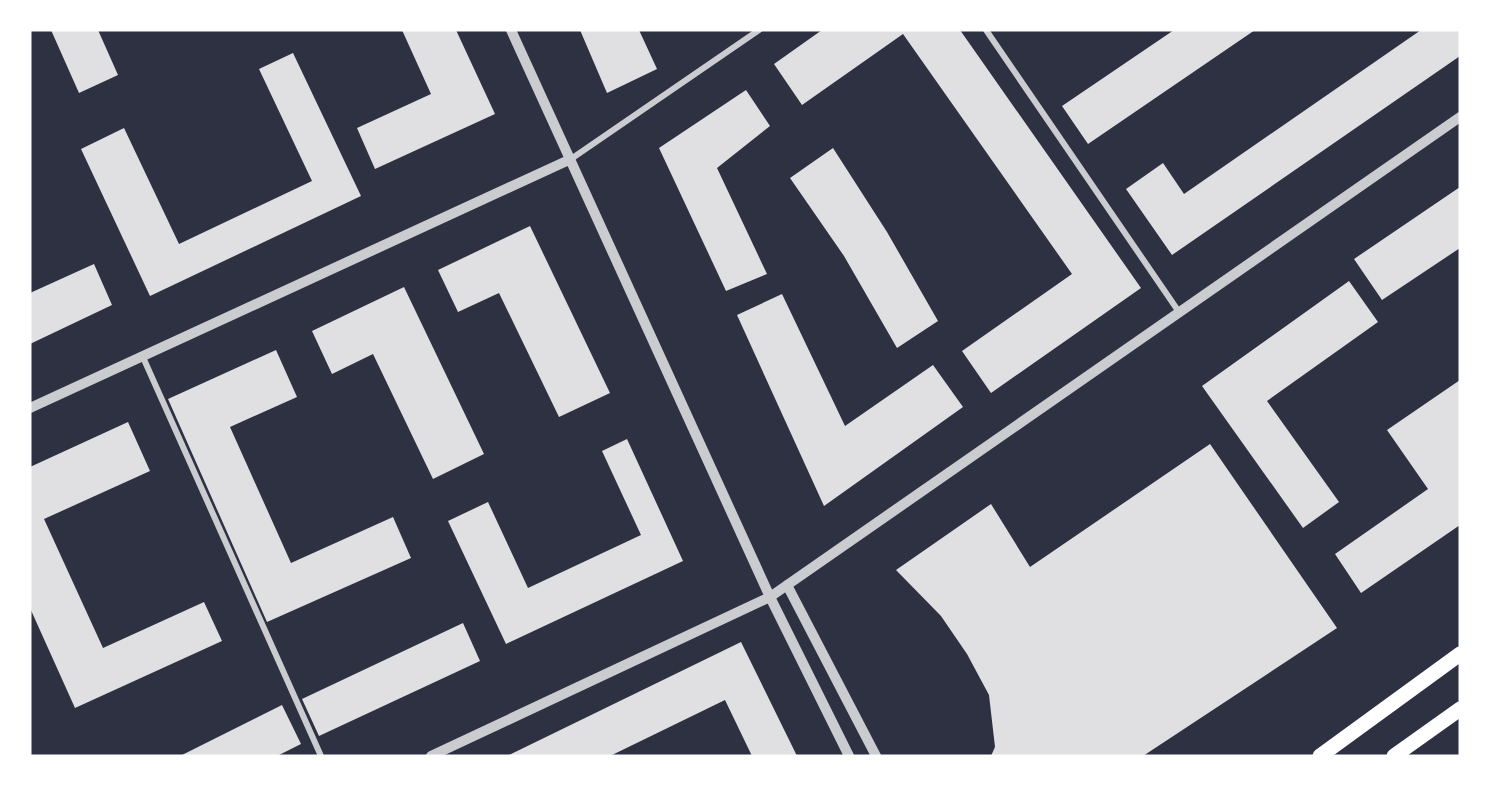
<svg xmlns="http://www.w3.org/2000/svg" width="1490" height="786" font-family="'Archivo Narrow',sans-serif">
<style>
.building{fill:#e0e0e3}
.lines{fill:none;stroke-linecap:round;stroke-linejoin:round}
.minor{stroke:#caccd0;stroke-width:6}
.tertiary{stroke:#caccd0;stroke-width:10}
.primary{stroke:#fff;stroke-width:15}
</style>
<rect width="100%" height="100%" fill="#2d3142"/>
<path class="building" d="M51,30h47l20,45 -39,18z
M402,30h54l39,84 -120,55 -18,-41 74,-34z
M580,30h59l18,39 -50,24z
M822,30h138l181,258 -150,105 -29,-42 110,-77 -169,-240 -101,71 -28,-41z
M1174,30h81l-167,114 -26,-38z
M1421,30h39v26l-288,199 -46,-66 37,-26 21,31z
M293,53l68,143 -211,100 -69,-147 43,-21 55,116 133,-63 -53,-112z
M746,90l24,36 -53,42 50,106 -41,17 -67,-143z
M833,148l54,84 51,89 -41,27 -53,-92 -54,-78z
M1460,187v61l-78,52 -28,-41z
M530,226l80,167 -51,24 -60,-124 -41,19 -20,-42z
M94,264l18,41 -82,39v-51z
M1349,281l29,41 -111,79 72,101 -36,26 -101,-142z
M404,287l80,167 -51,25 -60,-125 -41,20 -20,-43z
M782,294l63,132 88,-61 30,42 -139,99 -87,-191z
M276,350l21,47 -67,30 61,136 102,-46 18,41 -144,64 -99,-223z
M1460,380v145l-99,68 -26,-39 93,-65 -41,-59z
M128,422l22,49 -106,48 59,129 101,-46 18,39 -147,67 -45,-100v-141z
M627,439l56,122 -177,83 -58,-123 40,-19 40,86 113,-53 -39,-84z
M1210,444l127,184 -194,128h-152l4,-9 -6,-52 -22,-41 -26,-38 -45,-46 95,-66 39,63z
M463,623l17,38 -161,75 -17,-37z
M741,642l56,114h-45l-27,-56 -115,56h-103z
M282,705l19,39 -24,12h-97z"/>
<g class="lines">
<path class="minor" d="M986,30l193,282
M571,159l188,-129
M142,355l179,401"/>
<path class="tertiary" d="M511,30l259,567 79,159
M30,408l541,-249
M787,585l89,171
M431,756l339,-159 690,-480"/>
<path class="primary" d="M1320,756l140,-102
M1394,756l66,-47"/>
</g>
<rect width="1490" height="786" fill="none" stroke="#ffffff" stroke-width="63"/>
</svg>
